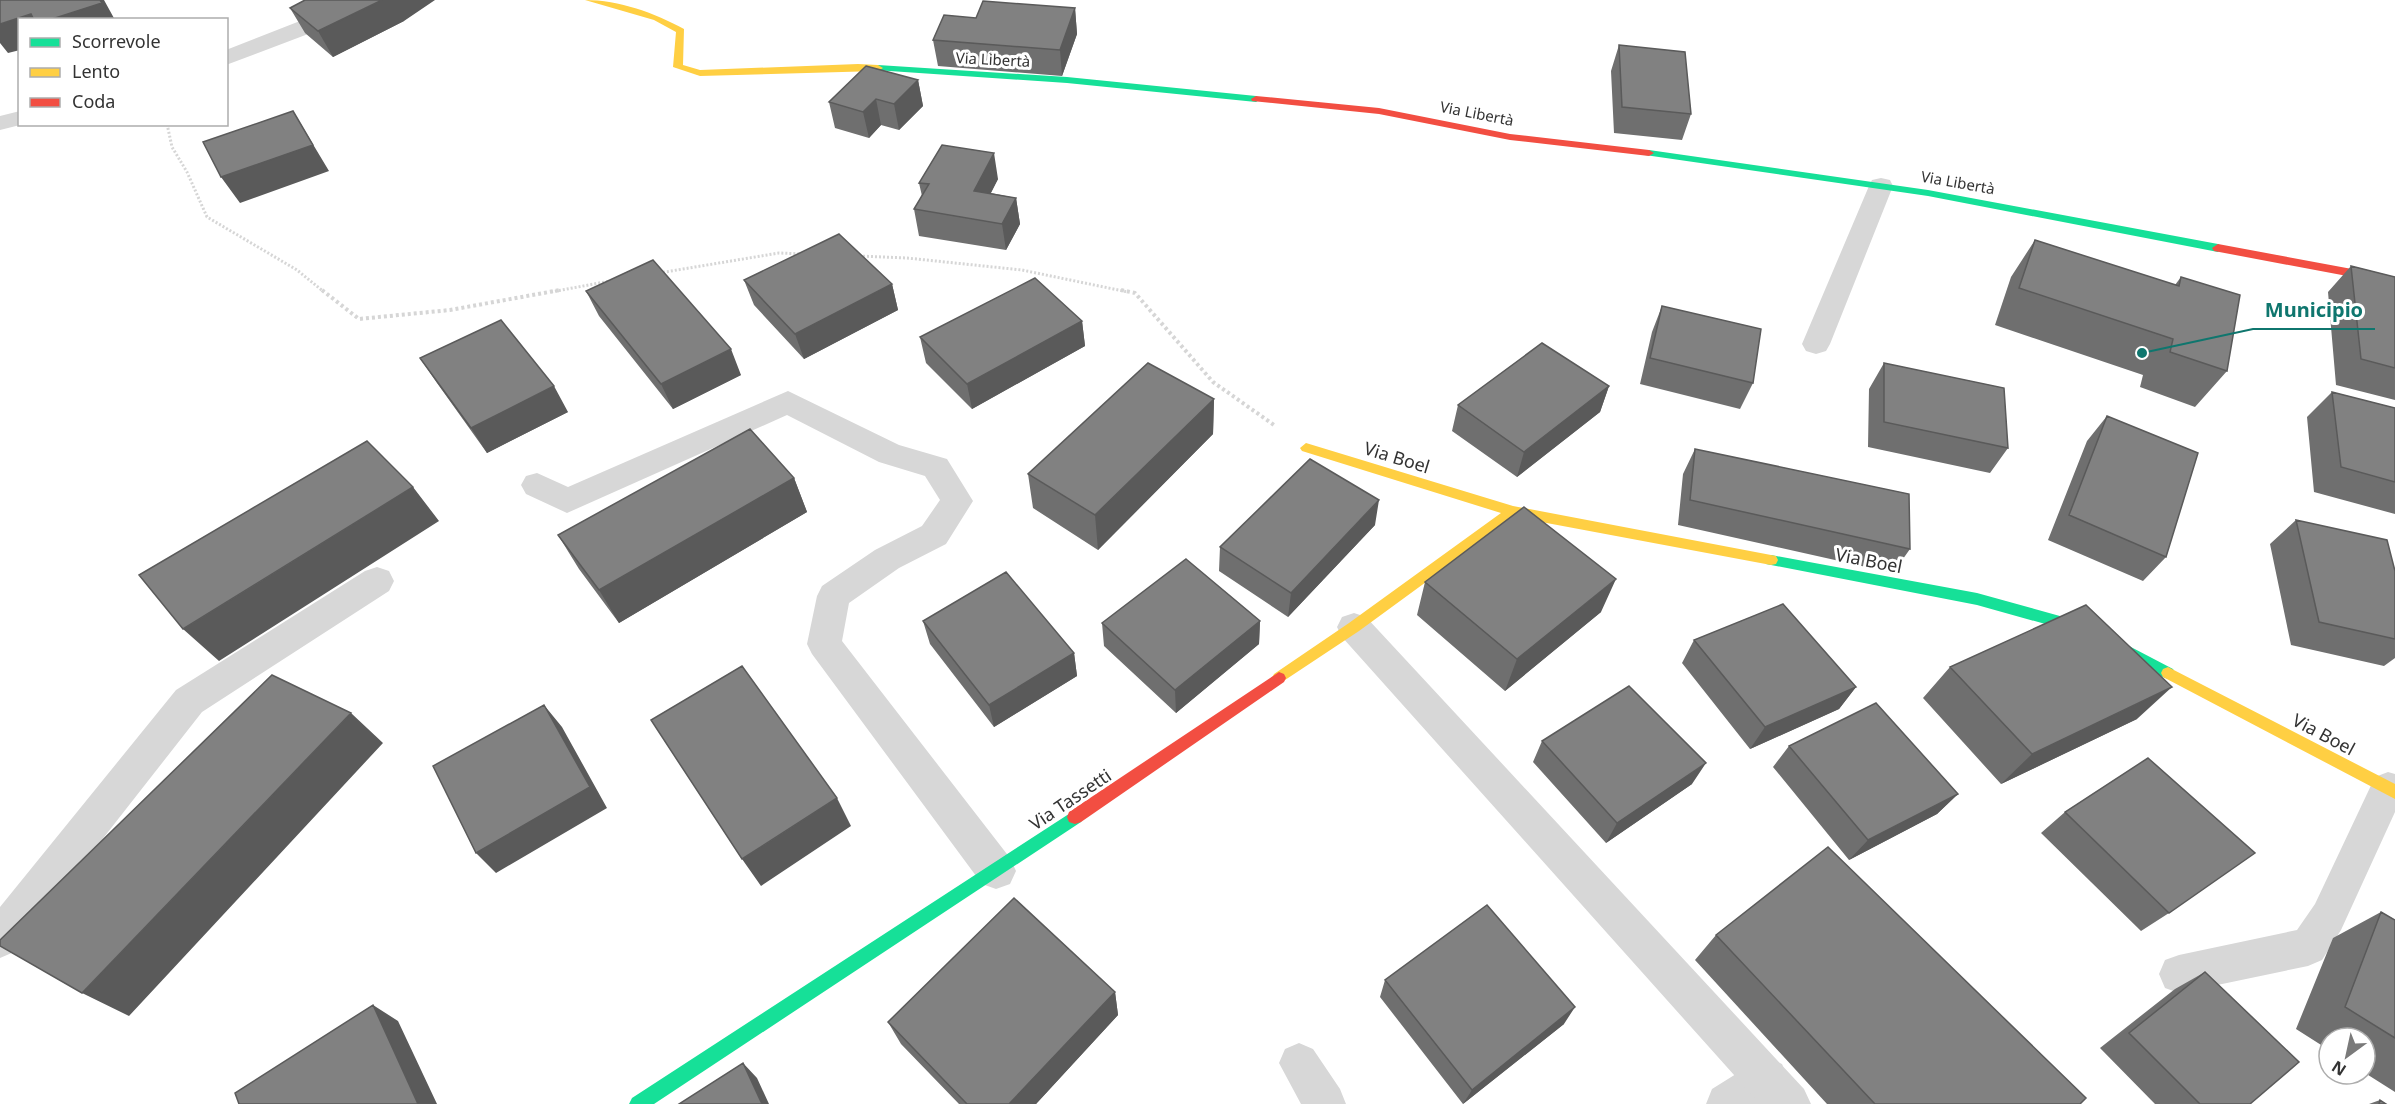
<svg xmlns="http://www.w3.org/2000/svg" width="2395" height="1104" font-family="'Noto Sans',sans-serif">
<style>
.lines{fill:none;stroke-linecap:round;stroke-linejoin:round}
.path-far1{stroke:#d6d6d6;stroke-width:3;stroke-dasharray:2 2;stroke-linecap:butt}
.path{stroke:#d6d6d6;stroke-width:4;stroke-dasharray:3 3;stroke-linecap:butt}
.lane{fill:#d7d7d7;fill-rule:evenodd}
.street{fill:#d7d7d7;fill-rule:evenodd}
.fast{fill:#16e098;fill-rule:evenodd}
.slow{fill:#ffcf43;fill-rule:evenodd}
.jam{fill:#f24e42;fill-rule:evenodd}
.wall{fill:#6f6f6f}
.shaded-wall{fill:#5a5a5a}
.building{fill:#818181;stroke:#5a5a5a;stroke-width:1.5}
.labels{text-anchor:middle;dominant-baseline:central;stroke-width:6;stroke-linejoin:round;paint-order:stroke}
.far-street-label{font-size:15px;fill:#333;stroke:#fff}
.street-label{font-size:18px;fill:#333;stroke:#fff}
.leader{fill:none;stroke:#0f766e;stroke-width:2}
.callout-dot{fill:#0f766e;stroke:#fff;stroke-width:2}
.callout-label{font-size:20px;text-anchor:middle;font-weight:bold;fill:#0f766e;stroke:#fff;stroke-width:6;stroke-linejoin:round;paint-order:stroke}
</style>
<rect width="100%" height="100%" fill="#fff"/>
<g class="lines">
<path class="path-far1" d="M167,124l5,23 15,25 20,45 90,53 27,22
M859,256l48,2 115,12 106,22
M659,273l120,-20 24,1
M551,292l59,-11"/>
<path class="path" d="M322,290l37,29 91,-9 110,-20
M1121,290l14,3 78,89 61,43"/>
<path class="lane" d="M1881,178l9,2 3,6 -63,158 -4,7 -10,3 -10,-3 -4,-7 67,-158 3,-6z
M2388,772l7,2v38l-54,118 -19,30 -14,6 -129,27 -14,-5 -6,-14 6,-14 14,-5 118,-25 18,-26 60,-127z
M1299,1043l14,6 27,40 6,15h-45l-22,-41 6,-14z
M1767,1058l15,6 6,15 -6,15 -17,10h-59l6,-15 40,-25z"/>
<path class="street" d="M338,0h28l-3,5 -47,26 -90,34v-15l74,-29z
M20,111v13h4l-24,6v-14z
M788,391l111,54 48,14 26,42 -27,43 -47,24 -50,35 -7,38 168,217 6,13 -6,13 -14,5 -14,-5 -170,-230 -5,-10 10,-48 5,-10 53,-36 47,-24 18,-26 -15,-24 -46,-14 -92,-47 -220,98 -41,-19 -5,-9 5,-9 11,-3 31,14z
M377,567l12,4 5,10 -5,10 -187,121 -188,240 -14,6v-51l176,-217 189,-119z
M1354,613l12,4 438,472 7,15h-51l-418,-467 -5,-10 5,-10z"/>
<path class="fast" d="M878,65l189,12 189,19 5,3 -5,3 -189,-19 -192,-13 -2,-2z
M1649,150l279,40 290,54 6,4 -6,4 -290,-56 -283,-41v-4z
M1771,555l206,38 108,30 88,46 2,4 -2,4 -5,2 -5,-2 -82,-43 -104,-29 -206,-40 -5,-1 -2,-4 2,-4z
M1075,810l6,2 2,5 -2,5 -427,282h-25l3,-6z"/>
<path class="slow" d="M585,0c34,0 70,13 99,29l-1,36 17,5 158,-6 20,1 5,3 -5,3 -178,5 -27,-9 3,-35 -22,-12z
M1306,443l207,63 258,49 5,1 2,4 -2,4 -5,1 -256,-48 -156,114 -80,53 -5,-2 -2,-4 2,-4 75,-51 152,-110 -199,-62 -2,-3z
M2168,667l227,117v15l-232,-122 -2,-4 2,-4z"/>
<path class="jam" d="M1256,96l123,12 131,26 139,16 5,3 -5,3 -139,-16 -131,-26 -127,-13 -1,-2z
M2218,244l177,33v8l-181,-34 -2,-3z
M1279,672l5,2 2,4 -2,4 -203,140 -6,2 -6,-2 -2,-5 2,-5z"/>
</g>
<path class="wall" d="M290,8l114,13 -71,36 -28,-24z
M1075,8l2,26 -15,42 -124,-10 -5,-26 43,-22z
M1619,45l72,69 -9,26 -68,-7 -3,-62z
M918,80l5,26 -24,24 -18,-5 -12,13 -34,-10 -6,-26z
M998,179l-7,14 25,5 4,26 -14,26 -87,-14 -5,-27 8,-13 -3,-13z
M2035,240l140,45 6,-8 46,94 -32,36 -55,-20 3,-12 -148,-50 16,-48z
M2351,266l44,11v123l-59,-15 -8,-93z
M744,280l148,4 6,26 -94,49 -50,-54z
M586,291l155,84 -68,34 -74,-93z
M1662,306l91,77 -13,26 -100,-25 12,-52z
M1082,321l3,25 -113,63 -46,-46 -6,-26z
M420,358l148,54 -81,41 -50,-70z
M1884,363l124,85 -18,25 -122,-26 1,-58z
M1609,386l-9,26 -83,65 -65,-46 6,-26z
M2332,392l63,16v106l-81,-22 -7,-75z
M1214,399l-1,35 -115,116 -65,-42 -5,-34z
M2107,416l59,141 -23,24 -95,-41 39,-99z
M1695,449l215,100 -17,24 -215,-48 5,-51z
M794,478l13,34 -188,111 -40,-54 -21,-34z
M2296,520l99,51v87l-11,8 -93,-21 -21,-101z
M1375,525l-87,92 -69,-46 1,-24z
M1425,582l176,30 -96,79 -88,-76z
M923,621l151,32 3,23 -83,51 -64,-83z
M1260,621l-1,23 -83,69 -72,-67 -2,-23z
M1694,640l162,47 -17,22 -89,40 -68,-86z
M1950,667l187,52 -136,65 -78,-86z
M1542,741l150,43 -86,59 -73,-81z
M1789,746l169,48 -21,20 -88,46 -76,-93z
M2065,812l104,101 -28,18 -100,-98z
M2381,912l14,8v172l-30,-19v-35h-36v12l-33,-21 37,-91z
M1716,935l364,169h-253l-132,-144z
M2205,972l45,132h-95l-55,-56 75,-59z
M1385,980l179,44 -101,80 -83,-107z
M1115,992l3,23 -82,89h-77l-58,-60 -13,-22z
M2380,1100l6,4h-17z"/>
<path class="shaded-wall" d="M100,0h4l11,20h-66z
M382,0h53l-31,21 -71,36 -15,-26z
M1075,8l2,26 -15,42 -2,-26z
M31,14l4,6h-15v30l-12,3 -8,-10v-19z
M918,80l5,26 -24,24 -5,-26z
M876,99l5,26 -12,13 -6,-26z
M293,111l36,60 -89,32 -19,-26z
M994,153l4,26 -20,38 -4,-26z
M1016,198l4,26 -14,26 -4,-26z
M892,284l6,26 -94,49 -9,-25z
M1082,321l3,25 -113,63 -5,-25z
M731,349l10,26 -68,34 -12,-25z
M554,386l14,26 -81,41 -16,-25z
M1609,386l-9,26 -83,65 7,-25z
M1214,399l-1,35 -115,116 -3,-35z
M794,478l13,34 -188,111 -20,-33z
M413,487l26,34 -220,140 -36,-32z
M1379,500l-4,25 -87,92 3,-24z
M1616,579l-15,33 -96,79 12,-32z
M1260,621l-1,23 -83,69 -1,-23z
M1074,653l3,23 -83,51 -5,-22z
M1856,687l-17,22 -89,40 15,-22z
M2172,687l-35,32 -136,65 31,-30z
M544,705l18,22 45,81 -111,65 -20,-20z
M351,713l32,30 -254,273 -47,-23z
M1706,763l-14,21 -86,59 11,-20z
M1958,794l-21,20 -88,46 19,-20z
M837,798l14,28 -90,60 -19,-27z
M1115,992l3,23 -82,89h-27z
M373,1005l25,16 39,83h-19z
M1575,1007l-11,17 -101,80 9,-14z
M743,1063l14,15 12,26h-7z"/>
<path class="building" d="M0,0h100l2,3 -53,17h-15l-3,-6 -31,10z
M305,0h77l-64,31 -28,-23z
M983,1l92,7 -15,42 -127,-10 11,-25 32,3z
M1619,45l66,7 6,62 -69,-7z
M866,66l52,14 -24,24 -18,-5 -13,13 -34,-10z
M293,111l20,34 -92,32 -18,-35z
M942,145l52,8 -20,38 42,7 -14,26 -88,-15 15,-25 -10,-1z
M839,234l53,50 -97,50 -51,-54z
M2035,240l144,46 2,-9 59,18 -13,76 -57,-19 3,-13 -154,-51z
M653,260l78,89 -70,35 -75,-93z
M2351,266l44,11v91l-34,-9z
M1035,278l47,43 -115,63 -47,-47z
M1662,306l99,23 -8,54 -103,-25z
M501,320l53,66 -83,42 -51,-70z
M1542,343l67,43 -85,66 -66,-47z
M1148,363l66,36 -119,116 -67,-41z
M1884,363l120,25 4,60 -124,-26z
M2332,392l63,16v74l-54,-15z
M2107,416l91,37 -32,104 -97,-42z
M750,429l44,49 -195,112 -41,-55z
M367,441l46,46 -230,142 -44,-54z
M1695,449l214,45 1,55 -220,-49z
M1310,459l69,41 -88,93 -71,-46z
M1524,507l92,72 -99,80 -92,-77z
M2296,520l91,20 8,31v68l-76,-17z
M1186,559l74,62 -85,69 -73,-67z
M1006,572l68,81 -85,52 -66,-84z
M1783,604l73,83 -91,40 -71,-87z
M2086,605l86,82 -140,67 -82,-87z
M742,666l95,132 -95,61 -91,-139z
M272,675l79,38 -269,280 -82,-47v-6z
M1629,686l77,77 -89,60 -75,-82z
M1876,703l82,91 -90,46 -79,-94z
M544,705l46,82 -114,66 -43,-87z
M2148,758l107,95 -86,60 -104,-101z
M1828,847l258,251 -6,6h-205l-159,-169z
M1014,898l101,94 -106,112h-42l-79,-82z
M1487,905l88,102 -103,83 -87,-110z
M2381,912l14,8v118l-50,-31z
M2205,972l94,90 -49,42h-50l-71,-71z
M373,1005l45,99h-179l-4,-11z
M743,1063l19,41h-83z
M2380,1100l6,4h-7z"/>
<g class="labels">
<g class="far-street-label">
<text transform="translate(993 59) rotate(3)">Via Libertà</text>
<text transform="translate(1477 113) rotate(11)">Via Libertà</text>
<text transform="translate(1958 182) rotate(10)">Via Libertà</text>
</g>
<g class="street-label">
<text transform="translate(1397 457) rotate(17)">Via Boel</text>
<text transform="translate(1869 560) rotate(11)">Via Boel</text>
<text transform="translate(2324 734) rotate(28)">Via Boel</text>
<text transform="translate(1070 799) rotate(-34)">Via Tassetti</text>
</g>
</g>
<path class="leader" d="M2142 353L2253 329H2375"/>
<circle class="callout-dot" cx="2142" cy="353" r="6"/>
<g class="callout-label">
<text x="2314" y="317">Municipio</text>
</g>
<rect x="18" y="18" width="210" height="108" fill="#ffffff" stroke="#adadad" stroke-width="1.5"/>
<rect x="30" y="38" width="30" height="9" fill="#16e098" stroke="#adadad" stroke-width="1.5"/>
<text x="72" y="48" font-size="18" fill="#333333">Scorrevole</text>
<rect x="30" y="68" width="30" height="9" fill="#ffcf43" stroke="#adadad" stroke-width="1.5"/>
<text x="72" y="78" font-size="18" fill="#333333">Lento</text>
<rect x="30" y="98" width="30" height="9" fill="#f24e42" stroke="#adadad" stroke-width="1.5"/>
<text x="72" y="108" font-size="18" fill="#333333">Coda</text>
<g transform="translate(2347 1056) rotate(213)"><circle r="28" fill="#ffffff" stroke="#adadad" stroke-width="1.5"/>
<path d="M0-4.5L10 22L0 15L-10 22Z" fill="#7a7a7a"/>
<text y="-9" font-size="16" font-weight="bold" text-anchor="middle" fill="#333333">N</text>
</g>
</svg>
